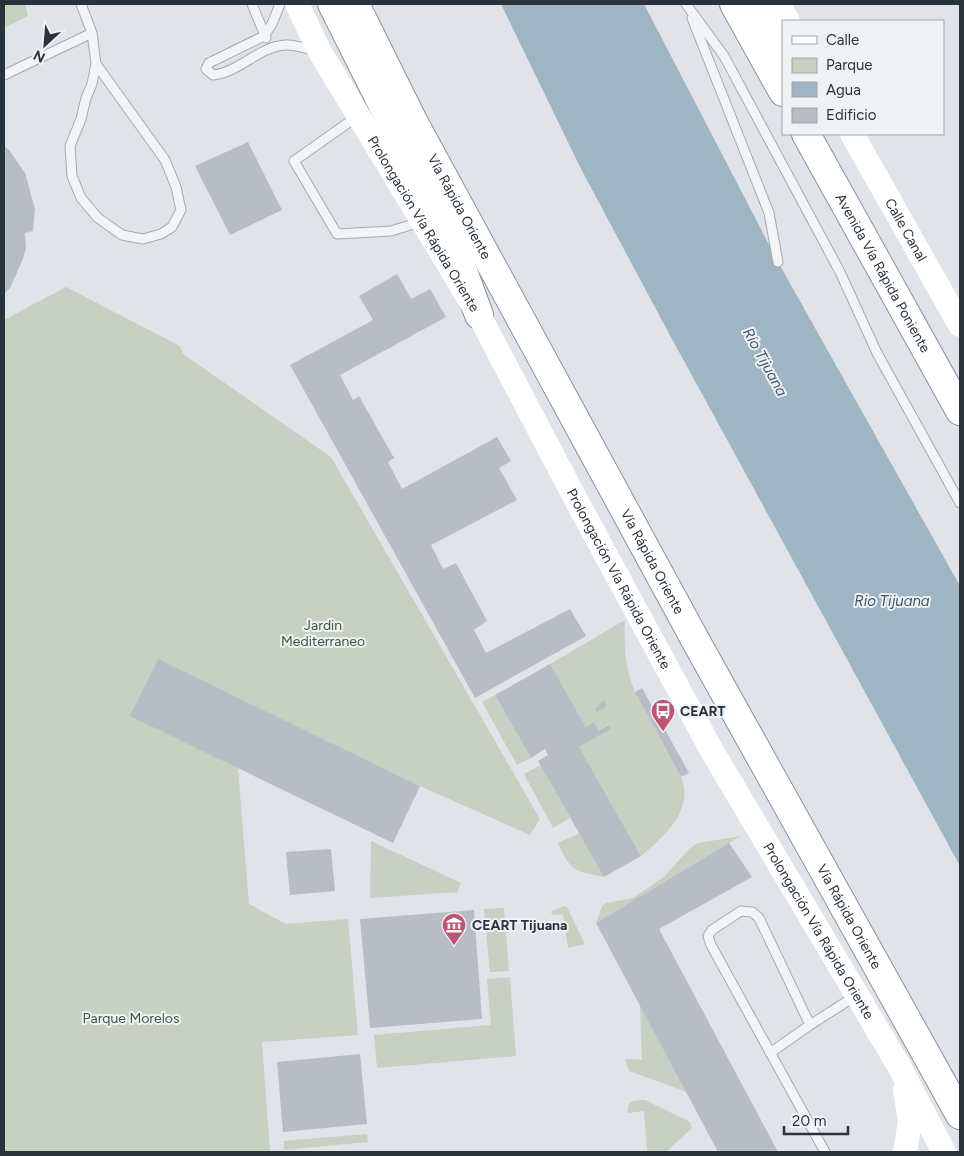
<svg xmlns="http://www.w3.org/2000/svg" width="964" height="1156" font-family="Figtree,sans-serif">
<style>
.green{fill:#c7d0c2}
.water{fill:#9fb5c3}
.building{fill:#b8bdc3}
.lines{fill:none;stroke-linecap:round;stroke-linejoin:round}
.lane-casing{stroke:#a6abb0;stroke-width:11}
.highway-casing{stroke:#89939c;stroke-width:30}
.lane{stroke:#f2f4f6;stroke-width:9}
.secondary{stroke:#fff;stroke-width:24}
.highway{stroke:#fff;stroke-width:28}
.labels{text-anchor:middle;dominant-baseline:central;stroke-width:4;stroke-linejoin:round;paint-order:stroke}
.street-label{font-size:14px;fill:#2a333c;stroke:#eff2f5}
.park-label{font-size:14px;fill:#435639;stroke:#eff2f5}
.poi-label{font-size:14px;font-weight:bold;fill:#2a333c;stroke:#eff2f5;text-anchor:start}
.water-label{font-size:15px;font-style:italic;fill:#39566b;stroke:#eff2f5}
</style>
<rect width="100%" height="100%" fill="#e0e3e7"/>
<path class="green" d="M4,4h21l3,12 -24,12z
M66,287l114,59 3,8 148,103 209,362 -10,16 -110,-49 -188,-91 17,209 37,20 62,-5 10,116 -96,7 8,110h-266v-832z
M625,620c-1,25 0,48 10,72l46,85c14,32 -17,60 -40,79l-62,-109 32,-18 -3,-4 -9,6 -5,-9 -8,5 -36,-63z
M495,695l36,63 -14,7 -35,-63z
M541,765l29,53 -17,10 -29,-54z
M580,833l24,44c-30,-6 -33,-5 -46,-34z
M741,836l-12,7 -133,80 6,-17 4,-3 27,-5 31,-21 25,-28 9,-6z
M371,841l90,42 -4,9 -87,6z
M565,906l2,1 18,37 -17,4 -5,-34 -11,1 -1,-4z
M504,908l5,63 -19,1 -6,-63z
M510,977l6,79 -139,12 -3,-33 117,-10 -4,-46z
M640,1004l47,88 -58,-21 -4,-12 17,1z
M645,1100l45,22 2,6 -26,24h-19l-3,-41 -16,2c-2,-13 6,-13 17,-13z
M367,1134l1,8 -84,8v-9z"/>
<path class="water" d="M501,4h143l134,258 182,324v280l-294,-538 -86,-161z"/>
<path class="building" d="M248,142l34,68 -52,25 -35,-69z
M4,146l5,4 16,23 10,36 -2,22 -8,2 1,16 -4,12 -12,27 -6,6z
M397,274l14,25 19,-10 16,28 -106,58 13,25 6,-4 35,62 -6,4 14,27 95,-52 14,24 -12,7 18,32 -86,45 12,24 13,-6 31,58 -13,9 12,23 84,-44 16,27 -111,62 -185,-333 83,-45 -14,-24z
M158,659l262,127 -27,57 -263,-127z
M550,664l36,63 8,-5 5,9 10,-6 2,4 -32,18 62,109 -37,21 -66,-116 10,-6 -3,-6 -14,9 -36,-63z
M642,688l47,85 -8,4 -46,-85z
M604,700l3,6 -10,6 -2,-3z
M729,843l23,34 -93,52 119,223h-60l-122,-229z
M331,849l4,42 -45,4 -4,-43z
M474,910l8,109 -112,9 -10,-109z
M360,1054l7,70 -84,8 -6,-70z"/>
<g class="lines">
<defs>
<path id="lane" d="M81,4l11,29 4,31 -4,20 -6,14 -5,21 -11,27 2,30 9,22 17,20 24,17 21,4 18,-5 11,-7 9,-17 -5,-23 -11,-27 -69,-96
M252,4l14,34
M280,4l-8,20 -8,12 -55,27 -3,6 7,6c27,-3 45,-28 72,-30 10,-1 22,4 32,6
M686,4l38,52 116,216 37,81 83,150
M692,18l77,195 9,49
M4,75l88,-42
M359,115l-65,46 43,73 54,-3 29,-9
M810,1025l47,-30
M770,1053l40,-28 -51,-107 -7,-6 -11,-1 -29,19 -4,6 3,9 114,207"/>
<g id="highway">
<path d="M332,4l123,245 24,66"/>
<path id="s3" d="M355,4l58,117 285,524 262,470"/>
<path d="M734,4l49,88"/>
<path d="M757,4l26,44"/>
<path id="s4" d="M806,134l154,277"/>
</g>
</defs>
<use href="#lane" class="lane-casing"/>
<use href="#highway" class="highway-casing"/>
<use href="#lane" class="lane"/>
<g class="secondary">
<path id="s1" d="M297,4l23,48 159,263 95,181 138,255 187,315 45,86"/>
<path d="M778,4l10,17"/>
<path id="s2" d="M852,134l108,191"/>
<path d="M905,1090l5,31 -5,31"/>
</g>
<use href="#highway" class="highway"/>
</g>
<defs>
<symbol id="bus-pin" viewBox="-11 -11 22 30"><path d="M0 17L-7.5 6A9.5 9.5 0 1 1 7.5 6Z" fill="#be5372" stroke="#eff2f5"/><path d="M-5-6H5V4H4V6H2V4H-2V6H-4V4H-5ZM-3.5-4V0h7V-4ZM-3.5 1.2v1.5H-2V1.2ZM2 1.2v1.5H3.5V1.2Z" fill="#fff"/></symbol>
<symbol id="museum-pin" viewBox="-11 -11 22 30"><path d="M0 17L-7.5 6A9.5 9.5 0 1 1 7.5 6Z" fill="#be5372" stroke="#eff2f5"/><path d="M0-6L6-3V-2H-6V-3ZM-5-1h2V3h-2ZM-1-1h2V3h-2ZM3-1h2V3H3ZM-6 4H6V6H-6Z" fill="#fff"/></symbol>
</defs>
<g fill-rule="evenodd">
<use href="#bus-pin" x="649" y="697" width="28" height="38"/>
<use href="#museum-pin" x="440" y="911" width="28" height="38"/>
</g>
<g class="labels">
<g class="street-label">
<text stroke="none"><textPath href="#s3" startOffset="228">Vía Rápida Oriente</textPath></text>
<text stroke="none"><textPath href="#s1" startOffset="254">Prolongación Vía Rápida Oriente</textPath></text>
<text stroke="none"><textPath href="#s2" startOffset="110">Calle Canal</textPath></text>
<text stroke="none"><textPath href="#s4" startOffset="159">Avenida Vía Rápida Poniente</textPath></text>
<text stroke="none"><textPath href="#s3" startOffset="632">Vía Rápida Oriente</textPath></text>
<text stroke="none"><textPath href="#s1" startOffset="659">Prolongación Vía Rápida Oriente</textPath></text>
<text stroke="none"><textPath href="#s3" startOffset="1038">Vía Rápida Oriente</textPath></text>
<text stroke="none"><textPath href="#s1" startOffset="1064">Prolongación Vía Rápida Oriente</textPath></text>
</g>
<g class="park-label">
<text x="323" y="625">Jardin<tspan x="323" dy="16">Mediterraneo</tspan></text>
<text x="131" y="1018">Parque Morelos</text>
</g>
<g class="poi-label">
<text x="680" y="711">CEART</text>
<text x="472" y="925">CEART Tijuana</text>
</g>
<g class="water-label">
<text transform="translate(765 362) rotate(61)">Río Tijuana</text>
<text x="892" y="601">Rio Tijuana</text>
</g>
</g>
<rect width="964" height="1156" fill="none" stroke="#2a333c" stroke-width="10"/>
<rect x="782" y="20" width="162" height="115" fill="#eff2f5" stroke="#a0a6ab"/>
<rect x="792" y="36" width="25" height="8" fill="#ffffff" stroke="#a0a6ab"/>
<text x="826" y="45" font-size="15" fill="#2a333c">Calle</text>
<rect x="792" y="58" width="25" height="15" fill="#c7d0c2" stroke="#a0a6ab"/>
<text x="826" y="70" font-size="15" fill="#2a333c">Parque</text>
<rect x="792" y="82" width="25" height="15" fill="#9fb5c3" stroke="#a0a6ab"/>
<text x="826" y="95" font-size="15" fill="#2a333c">Agua</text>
<rect x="792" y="108" width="25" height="15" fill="#b8bdc3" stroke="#a0a6ab"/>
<text x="826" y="120" font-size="15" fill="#2a333c">Edificio</text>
<g transform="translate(45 45) rotate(206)" stroke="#eff2f5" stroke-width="4" paint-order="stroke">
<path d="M0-4L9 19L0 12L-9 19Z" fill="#2a333c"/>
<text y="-8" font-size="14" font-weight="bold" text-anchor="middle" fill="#2a333c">N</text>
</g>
<path d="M784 1126v8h64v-8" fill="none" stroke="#2a333c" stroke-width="2.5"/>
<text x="792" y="1126" font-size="15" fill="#2a333c" stroke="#eff2f5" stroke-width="4" paint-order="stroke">20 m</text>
</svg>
